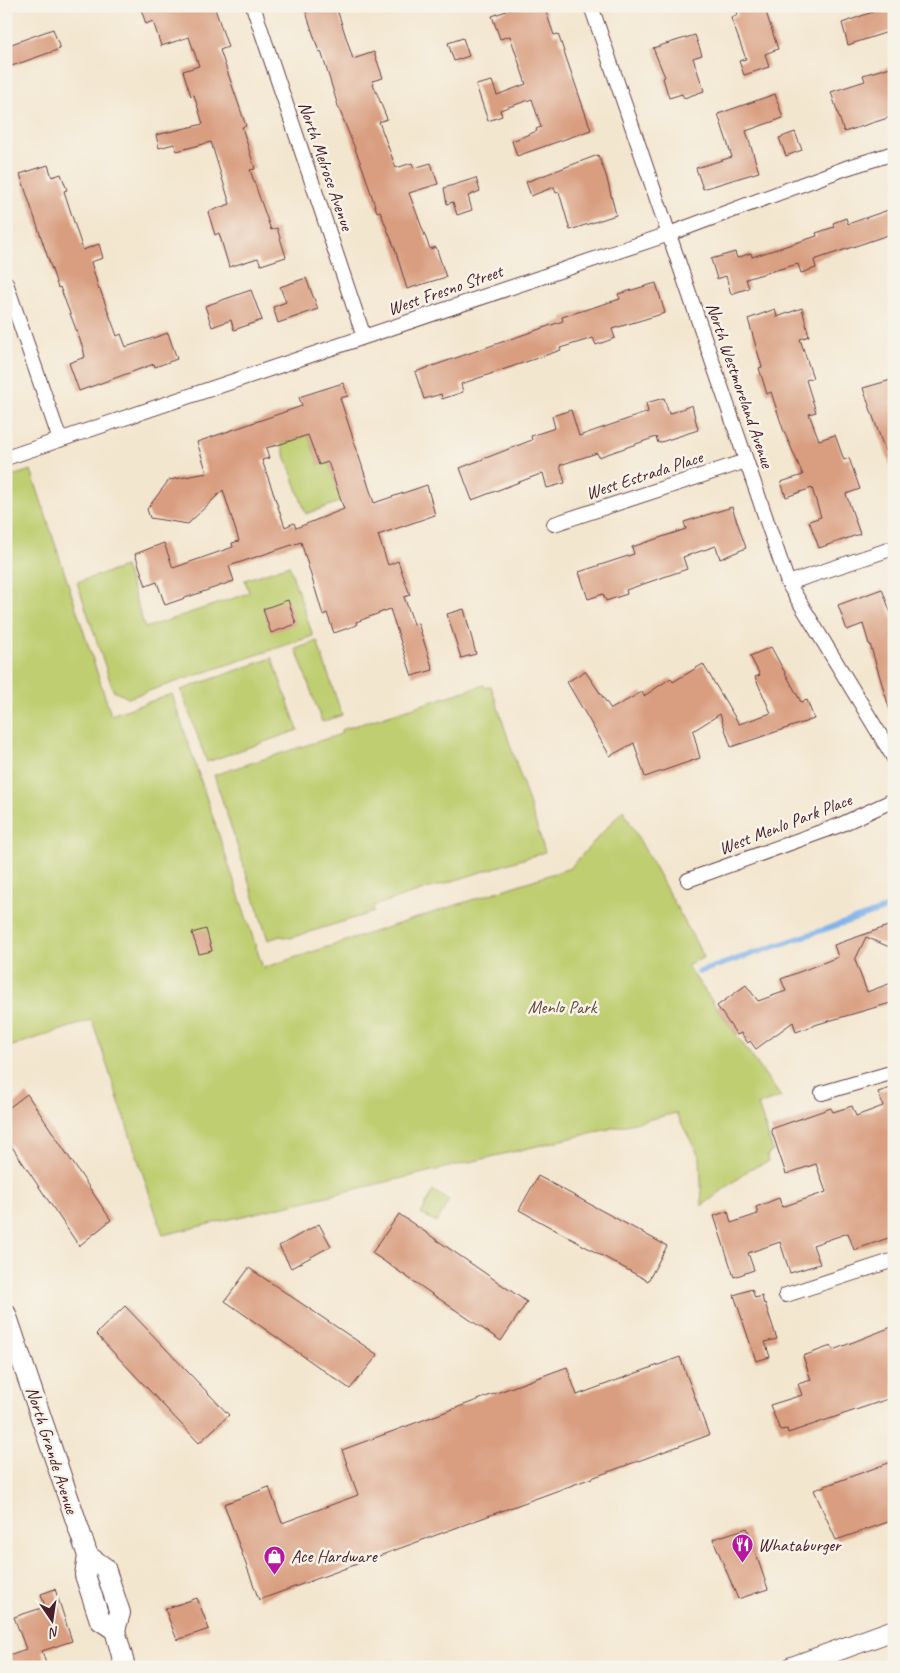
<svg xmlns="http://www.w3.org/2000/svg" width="900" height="1673" font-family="Caveat,sans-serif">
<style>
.green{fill:#bece70;stroke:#84764e}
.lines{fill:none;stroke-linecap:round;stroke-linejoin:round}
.stream{stroke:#7db0ea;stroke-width:5.5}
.building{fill:#d99e80;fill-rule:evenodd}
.street-casing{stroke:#633d44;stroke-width:16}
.secondary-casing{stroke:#633d44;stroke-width:22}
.street{stroke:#fff;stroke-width:14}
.secondary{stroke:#fff;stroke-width:20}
.labels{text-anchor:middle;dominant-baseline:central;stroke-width:5;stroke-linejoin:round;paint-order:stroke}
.street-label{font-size:18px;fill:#4a1f2b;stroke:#f7f3e8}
.park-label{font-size:18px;fill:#674b3c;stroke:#f7f3e8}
.poi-label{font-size:18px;fill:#4a1f2b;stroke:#f7f3e8;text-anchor:start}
</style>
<rect width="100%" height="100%" fill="#f7f3e8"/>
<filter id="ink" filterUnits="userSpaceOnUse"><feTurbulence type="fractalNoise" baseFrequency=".02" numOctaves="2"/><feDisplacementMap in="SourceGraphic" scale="10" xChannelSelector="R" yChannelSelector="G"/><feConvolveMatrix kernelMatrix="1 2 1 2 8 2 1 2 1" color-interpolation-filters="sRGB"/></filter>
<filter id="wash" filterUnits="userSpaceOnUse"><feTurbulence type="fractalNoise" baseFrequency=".0096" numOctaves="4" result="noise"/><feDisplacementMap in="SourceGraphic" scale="20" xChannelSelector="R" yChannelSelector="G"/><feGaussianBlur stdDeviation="1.12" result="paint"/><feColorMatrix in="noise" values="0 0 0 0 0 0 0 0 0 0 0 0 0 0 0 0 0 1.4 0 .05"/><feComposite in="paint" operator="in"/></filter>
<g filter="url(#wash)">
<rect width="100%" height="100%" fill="#f3e6cf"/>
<path class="green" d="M308,435l11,30 9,-3 14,39 -36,13 -25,-70z
M31,470l80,245 61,-21 91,274 307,-100 53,-58 81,147 -17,9 94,131 -23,8 15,46 -6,4 2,6 -19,8 -48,37 -2,-48 -24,-45 -513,122 -71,-215 -86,28v-570z
M289,565l24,71 -185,62 -15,-8 -36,-108 48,-15 20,61 104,-35 -4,-13z
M317,641l25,74 -20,7 -26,-73z
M272,658l26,72 -91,32 -26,-72z
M484,685l2,3 5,-2 54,166 -172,54 1,6 -84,26 -10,-2 -12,4 -54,-165 127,-41v-4z
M433,1191l16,9 -12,22 -16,-8z"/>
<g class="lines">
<path class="stream" d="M699,972l195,-66"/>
</g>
<g id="blocks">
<path class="building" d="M140,6h74l14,41 -8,3 26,76 -4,1 13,42 -5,1 21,60 6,-2 9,29 -25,8 -3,-7 -29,9 -10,-34 -4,2 -7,-23 22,-8 -19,-62 -34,9 -3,-7 -15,4 -3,-13 47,-11 -9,-29 -3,1 -8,-25 16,-5 -10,-29 -28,9 -8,-25 -7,3z
M304,6h32l17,53 21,-7 9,26 -11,3 15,38 -8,3 17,46 16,-5 2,5 17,-5 7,21 -29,9 21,56 6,-2 10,30 -39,12 -12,-40 -15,-38 -3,1 -14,-43 -25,-63 -17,-55 -2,1z
M520,6h24l10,29 4,-1 33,96 -74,26 -5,-15 25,-10 -1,-2 5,-2 -9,-28 -32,11 2,6 -14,5 -12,-36 16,-4 5,14 29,-11 -16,-48 -10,3 -8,-23z
M735,6h29l14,43 -13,5 4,13 -25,8 -5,-14 7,-2 -15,-41 7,-3z
M889,6h5v24l-46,15 -6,-22z
M53,29l7,20 -54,19v-22z
M695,35l7,20 -9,3 11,33 -20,7 -2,-4 -13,4 -6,-20 2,-1 -12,-29z
M463,38l6,18 -15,5 -6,-18z
M894,66v50l-50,16 -13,-40 34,-11 -2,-6z
M775,94l8,24 -37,13 13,41 -56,17 -7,-21 36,-11 -14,-43z
M795,132l7,18 -16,6 -7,-18z
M598,155l8,20 10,40 -46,15 -11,-38 -3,1 -2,-6 -23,9 -5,-14z
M48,165l4,12 9,-3 6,16 -3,1 19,59 16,-6 4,14 -12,4 8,28 1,-1 17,47 4,-2 5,13 42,-14 9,26 -22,8 -1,-3 -75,27 -10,-28 16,-6 -2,-9 -23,-61 -2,1 -38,-114z
M476,178l4,13 -12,5 4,14 -15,5 -4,-13 -6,2 -3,-16z
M894,208v25l-80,27 2,8 -15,5 -3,-9 -22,6 -30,9 3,9 -18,6 -5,-18 -9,3 -6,-20 24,-7 2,6 14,-5 1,4 65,-21 -1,-3 18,-6 -1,-4 13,-5 2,6z
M306,278l12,31 -40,14 -5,-16 13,-5 -6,-15z
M656,283l9,30 -53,16 3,9 -19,7 -3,-7 -33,10 1,2 -100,34 2,8 -21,7 -1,-5 -17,5 -9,-27 148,-51 -1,-4 58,-18 -2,-5z
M251,290l11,30 -28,10 -3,-10 -19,7 -7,-21z
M802,308l7,28 -9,3 13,39 -7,2 10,32 -7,2 10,26 16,-5 9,25 5,-2 11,31 -14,5 14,40 -41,14 -10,-27 12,-4 -9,-29 -26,9 -5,-15 22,-7 -20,-46 -12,-37 -4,2 -8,-26 3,-1 -14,-48 27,-10 2,8z
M891,380l3,10v78h-3l-28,-80z
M343,383l5,13 -8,2 34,105 53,-18 8,30 -57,20 10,30 10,-4 12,34 -6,2 10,27 4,-1 15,47 -21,6 -22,-67 -34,13 1,3 -23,8 -7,-20 -4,2 -22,-73 -72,24 5,15 -69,24 -8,-23 -11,4 -11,-32 29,-11 9,25 60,-21 -1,-4 7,-2 -16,-51 -35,34 -38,-6 -3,-9 22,-29 38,-7 -10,-31 105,-36 -3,-9zM308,435l11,30 9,-3 16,47 -48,19 -2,-5 -9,4 -23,-67 7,-2 -3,-10 15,-4z
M664,398l5,16 23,-9 6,25 -40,13 -2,-6 -57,20 -2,-4 -37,12 5,18 -18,5 -4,-15 -71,27 -12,-32 72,-28 -1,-4 24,-8 -3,-12 19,-6 8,26 69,-24 -2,-9z
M732,507l14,41 -26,11 -4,-13 -33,11 4,12 -61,21 1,4 -21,7 -3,-7 -15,5 -9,-27 55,-18 -2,-7 54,-18 -2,-7z
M882,589l12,33v88l-4,1 -20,-67h-1l-6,-20 -16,6 -9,-25z
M288,600l8,24 -25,9 -8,-24z
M464,609l12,45 -15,4 -14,-44z
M771,647l30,55 6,-2 7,19 -83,28 -11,-33 -27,17 7,27 -55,19 -11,-34 -24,13 -43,-74 18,-11 26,38 31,-17 2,4 27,-18 2,4 30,-18 36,60 32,-11 -16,-36 5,-2 -10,-19z
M894,924v25l-28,-12 -11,23 12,32 27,-10v20l-76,22 -22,8 -3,-10 -37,27 -6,-8 -2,2 -7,-10 -4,2 -20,-29 29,-21 12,16 28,-10 -5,-12 57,-22 -4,-12z
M206,929l6,22 -13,3 -7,-21z
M894,1087v149l-40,14 -6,-17 -35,12 7,19 -30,9 -10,-31 -32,11 6,17 -20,7 -20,-61 14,-5 3,12 27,-9 -2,-7 23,-9 3,9 44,-15 -10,-28 -30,10 -15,-45 60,-21 2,4 19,-6 4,10 27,-10 -5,-14z
M27,1094l84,126 -32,26 -73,-108v-28z
M538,1176l129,70 -19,35 -129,-71z
M399,1214l128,88 -26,39 -129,-88z
M319,1224l12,22 -40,22 -12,-22z
M249,1268l129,87 -28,34 -125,-88z
M752,1289l3,9 7,-2 2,8 1,-1 12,36 -12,3 5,15 -14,4 -22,-66z
M125,1306l104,109 -30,28 -103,-109z
M894,1326v71l-106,36 -1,-4 -7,1 -10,-25 32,-10 -4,-11 13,-4 -8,-24 28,-10 2,4z
M680,1357l29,78 -450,165 -35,-96 45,-17 13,36 76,-28 -16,-45 225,-83 10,28z
M894,1461v59l-58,20 -22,-50z
M747,1528l21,61 -30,10 -25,-60z
M55,1589l17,52 -30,10 5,16h-41v-11l20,-7 -12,-32 31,-10 -4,-13z
M197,1598l12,31 -32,11 -12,-31z"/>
</g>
</g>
<g filter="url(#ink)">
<use href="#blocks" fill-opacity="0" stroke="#633d44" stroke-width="1"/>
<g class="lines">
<defs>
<path id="street" d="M253,6l111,331
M591,6l197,577 106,175
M6,283l54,157
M6,458l663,-224 177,-66 48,-15
M554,524l192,-63
M788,583l106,-35
M688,880l152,-55 54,-25
M822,1093l72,-21
M786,1295l108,-35"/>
<path id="secondary" d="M6,1314l82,242 -3,19 15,45 15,10
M88,1556l17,12 15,45 -5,17 10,37
M792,1667l102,-37"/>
</defs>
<use href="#street" class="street-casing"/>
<use href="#secondary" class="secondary-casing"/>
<use href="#street" class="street"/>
<use href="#secondary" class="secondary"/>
</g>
</g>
<defs>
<symbol id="restaurant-pin" viewBox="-11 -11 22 30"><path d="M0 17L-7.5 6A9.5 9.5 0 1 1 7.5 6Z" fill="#b5179e" stroke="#f7f3e8"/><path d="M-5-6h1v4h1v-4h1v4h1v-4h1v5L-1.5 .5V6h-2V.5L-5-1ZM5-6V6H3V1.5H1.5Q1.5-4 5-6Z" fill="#fff"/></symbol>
<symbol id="shop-pin" viewBox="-11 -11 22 30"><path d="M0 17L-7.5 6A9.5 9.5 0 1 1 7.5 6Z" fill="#b5179e" stroke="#f7f3e8"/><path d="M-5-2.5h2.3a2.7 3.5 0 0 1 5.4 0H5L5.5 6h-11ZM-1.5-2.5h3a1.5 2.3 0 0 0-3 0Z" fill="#fff"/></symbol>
</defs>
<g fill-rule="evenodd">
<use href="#restaurant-pin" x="730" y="1532" width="25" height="34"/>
<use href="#shop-pin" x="262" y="1544" width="25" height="34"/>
</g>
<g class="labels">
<g class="street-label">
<text transform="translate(326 166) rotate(71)">North Melrose Avenue</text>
<text transform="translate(445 290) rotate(-19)">West Fresno Street</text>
<text transform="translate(740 385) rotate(71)">North Westmoreland Avenue</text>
<text transform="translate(644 475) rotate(-18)">West Estrada Place</text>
<text transform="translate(785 824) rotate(-21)">West Menlo Park Place</text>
<text transform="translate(52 1450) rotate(72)">North Grande Avenue</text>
</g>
<g class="park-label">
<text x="562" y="1007">Menlo Park</text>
</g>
<g class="poi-label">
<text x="758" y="1545">Whataburger</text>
<text x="291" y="1556">Ace Hardware</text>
</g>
</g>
<rect width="900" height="1673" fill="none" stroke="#f7f3e8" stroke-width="25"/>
<g transform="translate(52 1620) rotate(167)" stroke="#f7f3e8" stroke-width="4" paint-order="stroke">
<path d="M0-4L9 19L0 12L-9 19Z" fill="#4a1f2b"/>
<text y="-8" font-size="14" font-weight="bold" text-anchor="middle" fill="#4a1f2b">N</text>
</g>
</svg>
